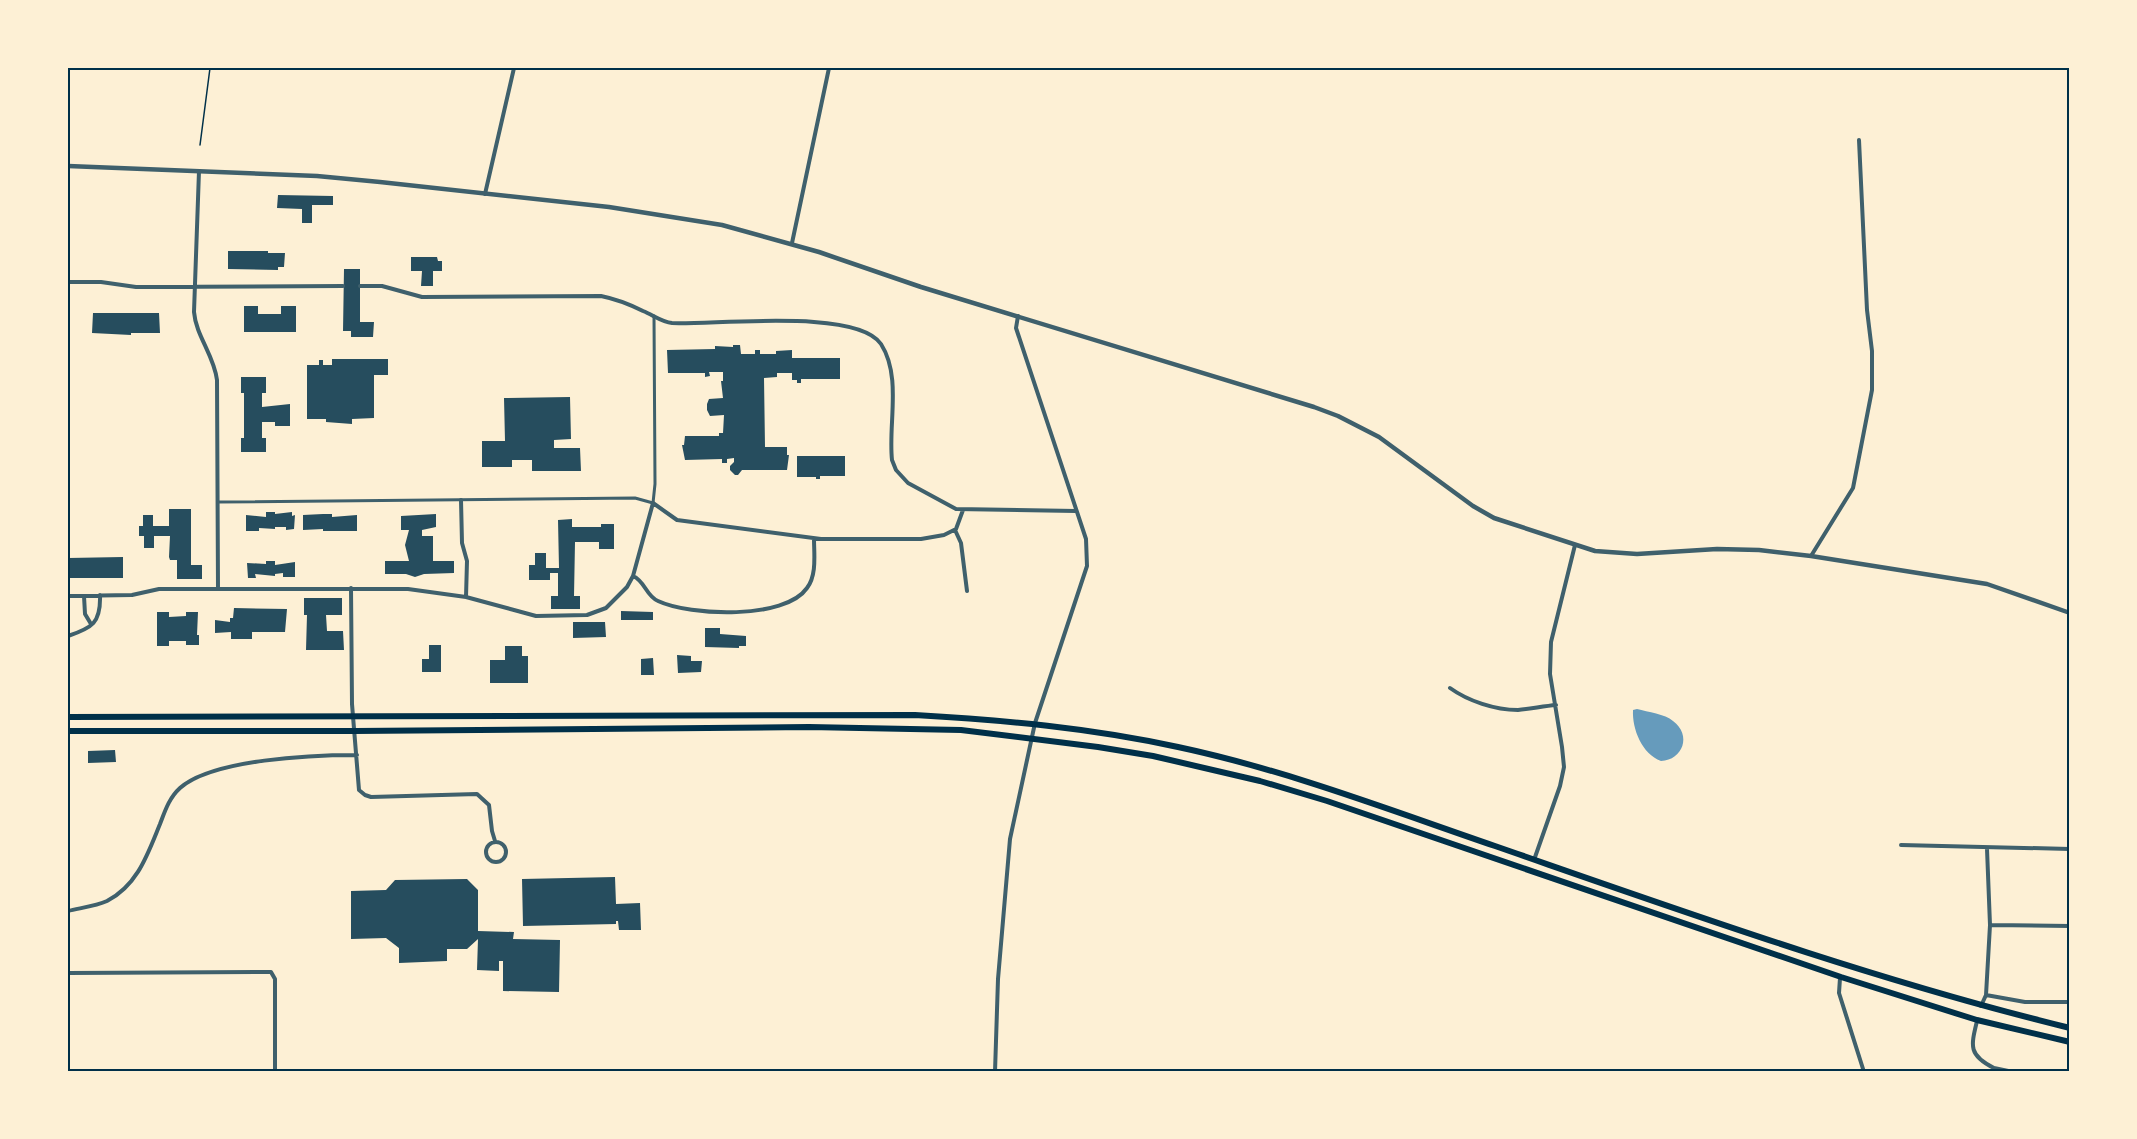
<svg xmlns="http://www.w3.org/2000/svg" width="2137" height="1139" font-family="Georgia,serif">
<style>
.water{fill:#669bbc}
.building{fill:#264d5e}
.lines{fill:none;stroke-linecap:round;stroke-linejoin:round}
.path{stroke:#003049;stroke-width:1.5}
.pedestrian{stroke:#3f606c;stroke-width:3}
.minor{stroke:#3f606c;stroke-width:4}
.tertiary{stroke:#3f606c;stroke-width:4.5}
.trunk{stroke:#003049;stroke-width:6}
.neatline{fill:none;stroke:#003049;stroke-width:2}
</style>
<rect width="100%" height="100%" fill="#fdf0d5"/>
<path class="water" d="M1637,709c11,3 28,5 36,12 19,14 10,39 -12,40 -19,-7 -29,-32 -28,-51z"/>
<path class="building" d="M278,195l55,1v9h-21v18h-10v-14l-25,-1z
M228,251h40v2h17l-1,14h-6v3l-50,-1z
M411,257h26l1,4h4v10h-9v15h-12l1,-15h-11z
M344,269h16v53h14l-1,15h-22v-6h-8z
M244,306h14v8h23v-8h15v26h-52z
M93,313h66l1,20h-29v2l-39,-2z
M733,345h7l1,9h14v-4h5v4h16v-3l16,-1v8h48v21h-39v4h-4v-3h-5v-7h-15v4l-13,1 1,69h22v8h2l-2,15h-45l-4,5h-3l-5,-5v-4l4,-4v-4l-7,1v4h-5v-4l-37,1 -3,-15h2l1,-9h34v-3h4l1,-18 -14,1 -3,-6v-6l2,-5 14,-1 -2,-17h2v-9h-14l1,4 -5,1v-4h-37l-1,-23 48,-1v-3l18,1z
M332,359h56v16h-14v43l-22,1v5l-26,-2v-3h-19v-54h12v-5h4v5h9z
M241,377h25v16h-4v14l28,-3v22h-15v-4h-13v16h4v14h-25v-14h3v-45h-3z
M570,397l1,42 -17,1v8h26l1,23h-49v-11h-20v7h-30v-26h23l-1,-43z
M797,456h48v20h-25v3h-4v-2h-19z
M169,509h22v56h11v14h-25v-19h-7l-1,-3 1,-21h-16v12h-10v-12h-5v-10h4v-11h10v11h16z
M266,512h9v2l17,-2v4l3,-1 -1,14 -8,1v-3h-11v2l-16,-1v3h-13v-16l20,2z
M323,514h9v3l25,-2v16h-34v-2l-20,1v-15z
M436,514v13l-14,3v6h11v25h21v12l-30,1 -9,3 -9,-3h-21v-13h24l-4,-16 4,-15h-8v-14z
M572,519v8h29v-3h13v25h-15v-7h-24l-1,54h6v13h-29v-13h7v-23h-8v7h-21v-15h6v-12h11v15h13l-1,-48z
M123,557v21h-55v-20z
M266,561h9v4l20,-3v15h-12v-4l-8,1v2l-20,-2 1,4h-8l-1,-15 19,1z
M304,598h38v17h-16l1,16h16l1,19h-38l1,-35h-3z
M234,608l53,1 -2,23h-33v7h-21v-7l-16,1v-13l15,2v-4h3z
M621,611l32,1v8h-32z
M157,612h12v5l17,-1v-4h12l-1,23h2v10h-13v-4h-17v5h-12z
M573,622h32l1,15 -33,1z
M705,628h15v6l26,2v10h-7v2l-34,-1z
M429,645h12v27h-19v-13h7z
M505,646h17v10h6v27h-38v-23h15z
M677,655l14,1v5h11l-1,11 -23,1z
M653,658l1,17h-13v-16z
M115,750l1,12 -28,1v-12z
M615,877l1,27 24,-1 1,27h-22l-1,-9h-2v3l-93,2 -1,-47z
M467,879l11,11v41l36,1 -1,7 47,1 -1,52 -56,-1v-30h-4v10l-22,-1 1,-31 -11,10h-20v12l-48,2v-15l-13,-10 -35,1v-48l35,-1 9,-10z"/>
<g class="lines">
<path class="path" d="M200,145l10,-77"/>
<path class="pedestrian" d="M218,502l417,-4 18,5 2,-19 -1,-168"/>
<path class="minor" d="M199,171l-5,141c2,24 20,43 23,68l1,209
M485,194l29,-126
M792,243l37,-175
M68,282h33l35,5 207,-1
M360,286h22l40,11 179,-1c15,3 28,8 42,15 10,4 19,11 29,12 42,2 185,-15 209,21 21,33 7,80 11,116l4,10 12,13 48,26 120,2
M461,500l1,43 5,18 -1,36
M955,530l6,13 6,48
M1811,556l42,-68 19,-98v-39l-5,-41 -8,-170
M633,576c12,5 13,20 25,25 32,15 127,19 149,-13 10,-13 7,-34 7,-49
M351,588l1,116 7,86 6,5 6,2 106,-3 12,11 3,26 3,10
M68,596l64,-1 27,-6h249l58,8 70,19 51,-1 19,-7 21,-21 6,-11 20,-73 24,17 144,19h100l23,-4 12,-6 7,-19
M84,596l1,18 6,10
M68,636c24,-8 33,-13 32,-41
M1450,688c18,13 45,22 68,22 12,-1 26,-4 38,-5
M486 852a10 10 0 1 1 20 0a10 10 0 1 1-20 0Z
M1901,845l169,4
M1534,860l26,-74 4,-19 -2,-20 -12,-73 1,-32 24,-97
M68,911c12,-3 28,-5 39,-10 31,-16 41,-48 53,-77 5,-13 9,-26 20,-36 33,-29 133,-33 177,-33
M1990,925l80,1
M68,973l203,-1 4,7v93
M1840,978l-1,15 25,79
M1986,995l39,7h45
M1981,1006l5,-11 4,-70 -3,-76
M1977,1021c-6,25 -9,34 17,47v4
M1994,1068l19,4
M995,1072l3,-93 12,-140 25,-116 52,-157 -1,-27 -70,-211 2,-12"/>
<path class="tertiary" d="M68,166l249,10 63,6 229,25 113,18 97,27 102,35 393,120 24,9 41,21 94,69 21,12 101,33 42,3 80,-5 42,1 52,6 176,28 83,29"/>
<path class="trunk" d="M68,717l847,-2c89,5 176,13 263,32 108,23 212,63 317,99 190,66 379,134 575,182
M68,731h287l454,-4 152,3 137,17 55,9 107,25 67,20 514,176 136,43 93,22"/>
</g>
<rect width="2137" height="1139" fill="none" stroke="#fdf0d5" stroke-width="138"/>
<rect x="69" y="69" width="1999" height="1001" class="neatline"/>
</svg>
